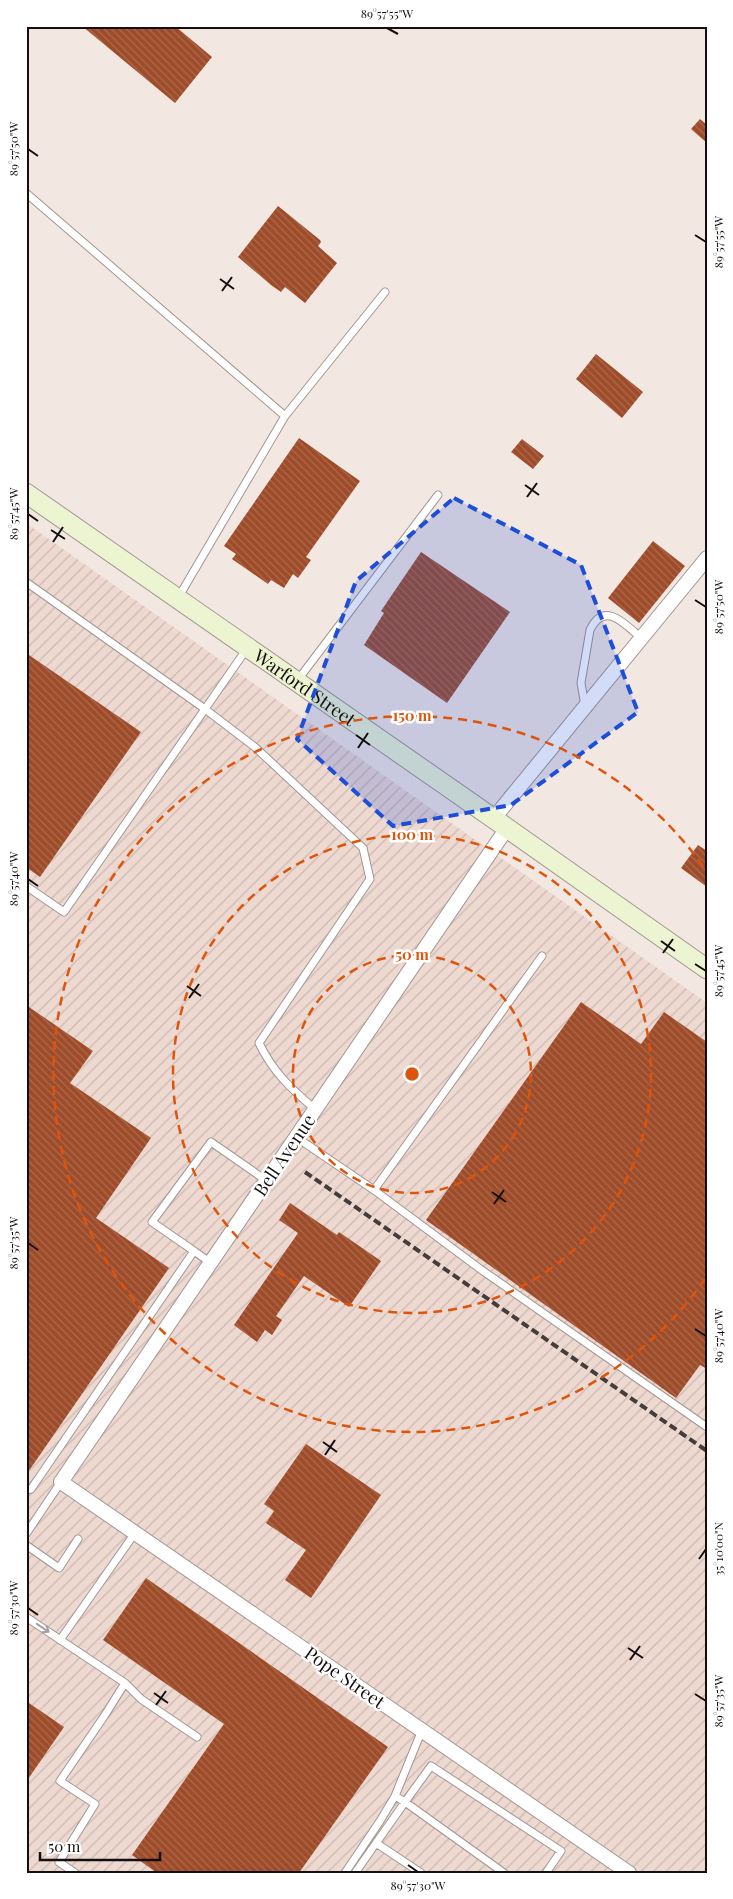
<svg xmlns="http://www.w3.org/2000/svg" width="733" height="1899" font-family="'Playfair Display',serif">
<style>
.industrial{fill:url(#industrial-furrows)}
.building{fill:url(#building-back-hatch)}
.lines{fill:none;stroke-linecap:round;stroke-linejoin:round}
.service-casing{stroke:#a19692;stroke-width:9}
.minor-casing{stroke:#a19692;stroke-width:16}
.secondary-casing{stroke:#a19692;stroke-width:21}
.service{stroke:#fff;stroke-width:7}
.minor{stroke:#fff;stroke-width:14}
.secondary{stroke:#ecf4d1;stroke-width:19}
.rail{stroke:#443d3b;stroke-width:4;stroke-dasharray:8 4;stroke-linecap:butt}
.oneway{stroke:#a19f9f}
.marked{fill:#1d4ed8;fill-opacity:0.2;stroke:#1d4ed8;stroke-width:4;stroke-dasharray:10 6;stroke-linejoin:round}
.ticks{fill:none;stroke:#140f0e;stroke-width:2}
.ring{fill:none;stroke:#dd550c;stroke-width:2.5;stroke-dasharray:9 6}
.labels{text-anchor:middle;dominant-baseline:central;stroke-width:5;stroke-linejoin:round;paint-order:stroke}
.street-label{font-size:18px;fill:#140f0e;stroke:#fff}
.centre{fill:#dd550c;stroke:#fff;stroke-width:2.5}
.ring-label{font-size:15px;text-anchor:middle;font-weight:bold;fill:#dd550c;stroke:#fff;stroke-width:5;stroke-linejoin:round;paint-order:stroke}
.neatline{fill:none;stroke:#140f0e;stroke-width:2}
.ticks-label{font-size:12px;text-anchor:middle;fill:#140f0e}
</style>
<defs>
<pattern id="industrial-furrows" width="10" height="10" patternUnits="userSpaceOnUse" patternTransform="scale(1.25)"><rect width="10" height="10" fill="#eed9d1"/><path d="M-1 1l2-2M0 10L10 0M9 11l2-2" fill="none" stroke="#cbb9b2"/></pattern>
<pattern id="building-back-hatch" width="6" height="6" patternUnits="userSpaceOnUse" patternTransform="scale(1.25)"><rect width="6" height="6" fill="#a04b28"/><path d="M-1 5l2 2M0 0l6 6M5-1l2 2" fill="none" stroke="#a76b53"/></pattern>
</defs>
<rect width="100%" height="100%" fill="#f3e7e2"/>
<path class="industrial" d="M26,523l681,480v870h-681z"/>
<path class="building" d="M82,26h93l37,31 -37,46z
M700,119l7,6v18l-16,-14z
M278,206l42,34 1,2 -3,4 19,17 -32,40 -20,-16 -4,5 -10,-7 -33,-28z
M596,354l47,38 -21,26 -46,-39z
M299,438l61,43 -54,76 5,3 -13,18 -5,-4 -9,14 -13,-8 -3,4 -36,-25 4,-5 -12,-8z
M522,439l22,17 -11,13 -22,-17z
M653,541l32,25 -46,57 -31,-25z
M421,552l89,60 -63,91 -83,-58 20,-32 -3,-2z
M26,653l115,79 -101,145 -14,-10z
M698,845l9,6v36l-26,-19z
M581,1002l60,42 23,-32 43,30v327l-7,-4 -24,33 -250,-178z
M26,1005l67,46 -23,32 81,55 -55,80 73,50 -143,207z
M290,1203l47,32 2,-3 42,29 -32,46 -45,-31 -28,40 6,4 -10,15 -7,-5 -8,12 -23,-17 64,-92 -19,-13z
M306,1444l75,51 -70,103 -26,-18 21,-30 -40,-27 8,-12 -10,-7z
M146,1578l242,169 -89,126h-142l-25,-18 92,-131 -121,-84z
M26,1701l38,26 -38,55z"/>
<g class="lines">
<defs>
<path id="service" d="M26,193l259,223
M26,582l179,127 -141,203 -38,-26
M178,598l107,-182 100,-124
M248,647l-43,62 51,39 107,100 7,31 -111,164c14,29 32,46 56,66
M297,681l141,-186
M585,706l-4,-23 9,-53c14,-30 35,-6 51,8
M296,1137l78,53 168,-234
M374,1190l109,81 224,156
M194,1251l-42,-29 59,-80 56,39
M26,1490l5,-1 7,-10 156,-228 17,12
M26,1534l35,-52
M26,1545l33,23 19,-29
M26,1617l99,66 16,16 56,38
M60,1640l75,-107
M395,1796l10,6 26,-36 130,85 -15,22
M376,1843l45,30
M75,1873l-16,-11 36,-58 -35,-23 45,-66 20,-32
M345,1873l35,-52 15,-25 27,-66
M355,1873l50,-71 99,71"/>
<path id="minor" d="M494,818l213,-260
M507,828l-446,654 568,391"/>
<g id="secondary">
<path id="s1" d="M26,493l481,335 200,141"/>
</g>
</defs>
<use href="#service" class="service-casing"/>
<use href="#minor" class="minor-casing"/>
<use href="#secondary" class="secondary-casing"/>
<use href="#service" class="service"/>
<use href="#minor" class="minor"/>
<use href="#secondary" class="secondary"/>
<path class="rail" d="M305,1172l402,279"/>
</g>
<defs><path id="oneway-shaft" d="M-6 0H5M1.5-3L5.5 0L1.5 3" fill="none" stroke-width="1.6" stroke-linecap="round" stroke-linejoin="round" transform="scale(1.25)"/></defs>
<use class="oneway" href="#oneway-shaft" transform="translate(43 1628) rotate(34)"/>
<path class="marked" d="M454,498l127,67 57,147 -127,93 -118,21 -96,-87 59,-158z"/>
<path class="ticks" d="M387,28l11,6M28,149l10,7M695,235l11,7M220,279l14,10M222,291l10,-14M525,485l14,10M527,497l10,-14M28,514l10,7M51,530l14,9M53,542l10,-15M695,600l11,7M356,735l14,10M358,748l10,-15M28,879l10,7M661,941l14,10M663,953l10,-14M695,964l11,7M187,986l14,10M189,998l10,-14M492,1192l14,10M494,1204l10,-14M28,1243l10,7M695,1329l11,7M323,1442l14,10M325,1455l10,-15M699,1559l7,-10M28,1608l10,7M628,1648l15,10M630,1660l10,-14M154,1693l14,10M695,1694l11,7M156,1705l10,-14M408,1865l10,7"/>
<g class="ring">
<circle cx="412" cy="1074" r="119"/>
<circle cx="412" cy="1074" r="239"/>
<path d="M705 1279A358 358 0 1 1 705 869"/>
</g>
<g class="labels">
<g class="street-label">
<text stroke="none"><textPath href="#s1" startOffset="340">Warford Street</textPath></text>
<text transform="translate(284 1155) rotate(-56)">Bell Avenue</text>
<text transform="translate(345 1677) rotate(35)">Pope Street</text>
</g>
</g>
<circle cx="412" cy="1074" r="8" class="centre"/>
<g class="ring-label">
<text x="412" y="721">150 m</text>
<text x="412" y="840">100 m</text>
<text x="412" y="960">50 m</text>
</g>
<rect width="733" height="1899" fill="none" stroke="#ffffff" stroke-width="55"/>
<path d="M40 1852v8h120v-8" fill="none" stroke="#140f0e" stroke-width="2.5"/>
<text x="48" y="1852" font-size="15" fill="#140f0e" stroke="#ffffff" stroke-width="4" paint-order="stroke">50 m</text>
<rect x="28" y="28" width="678" height="1844" class="neatline"/>
<g class="ticks-label">
<text x="387" y="18">89°57'55"W</text>
<text transform="translate(14 149) rotate(-90)" y="4">89°57'50"W</text>
<text transform="translate(719 242) rotate(-90)" y="4">89°57'55"W</text>
<text transform="translate(14 514) rotate(-90)" y="4">89°57'45"W</text>
<text transform="translate(719 607) rotate(-90)" y="4">89°57'50"W</text>
<text transform="translate(14 879) rotate(-90)" y="4">89°57'40"W</text>
<text transform="translate(719 971) rotate(-90)" y="4">89°57'45"W</text>
<text transform="translate(14 1243) rotate(-90)" y="4">89°57'35"W</text>
<text transform="translate(719 1336) rotate(-90)" y="4">89°57'40"W</text>
<text transform="translate(719 1549) rotate(-90)" y="4">35°10'00"N</text>
<text transform="translate(14 1608) rotate(-90)" y="4">89°57'30"W</text>
<text transform="translate(719 1701) rotate(-90)" y="4">89°57'35"W</text>
<text x="418" y="1890">89°57'30"W</text>
</g>
</svg>
